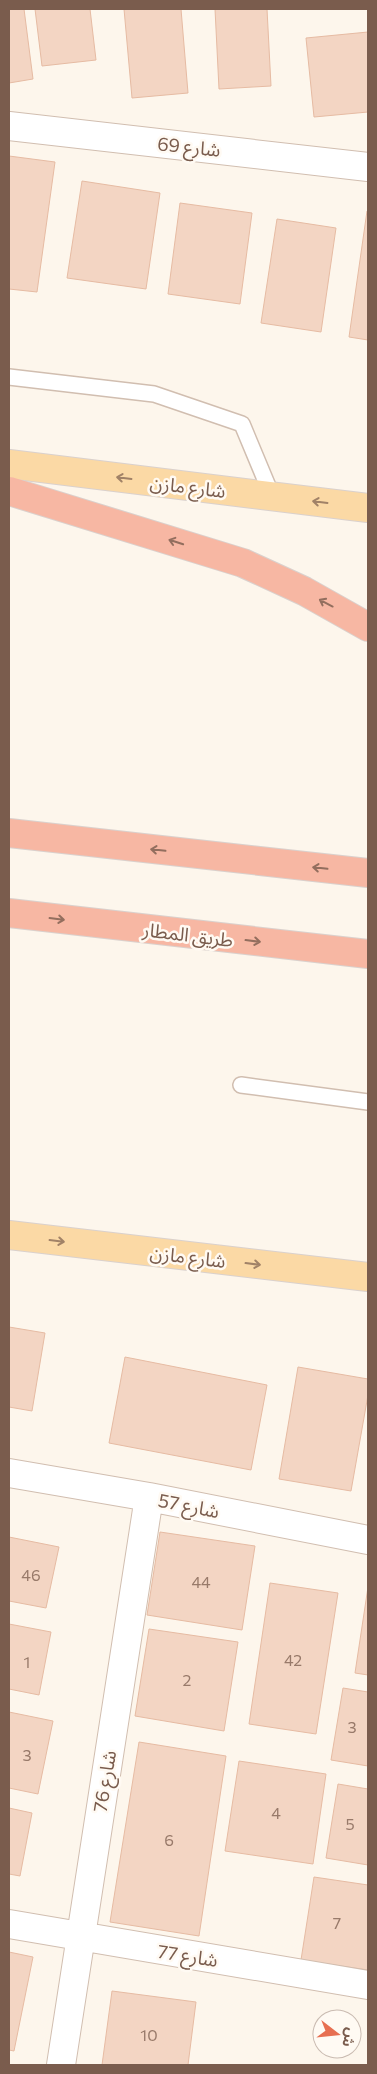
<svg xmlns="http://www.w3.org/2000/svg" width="377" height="2074" font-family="Commissioner,'Noto Sans Arabic',sans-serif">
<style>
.building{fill:#f3d5c3;stroke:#e6bba3}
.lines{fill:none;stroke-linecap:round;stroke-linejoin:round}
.lane-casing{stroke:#d1beb0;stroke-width:18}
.street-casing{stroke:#d1beb0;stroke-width:30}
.primary-casing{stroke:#dad1cd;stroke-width:30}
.highway-casing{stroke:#dad1cd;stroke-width:30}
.lane{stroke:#fff;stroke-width:15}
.street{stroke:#fff;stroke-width:28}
.primary{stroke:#fbd9a5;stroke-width:28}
.highway{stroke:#f7b7a3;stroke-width:28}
.oneway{stroke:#a18267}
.oneway2{stroke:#936e5e}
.labels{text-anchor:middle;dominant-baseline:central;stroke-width:5;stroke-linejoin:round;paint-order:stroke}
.number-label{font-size:16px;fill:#987a6a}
.street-label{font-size:19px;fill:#7a5c4d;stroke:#fffaf3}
</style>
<rect width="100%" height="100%" fill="#fdf6ec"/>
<path class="building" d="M9,9h15l9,70 -24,4z
M35,9h55l6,51 -54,6z
M124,9h57l7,84 -56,5z
M215,9h52l4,77 -52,3z
M368,32v80l-54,5 -8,-79z
M9,156l46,6 -18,130 -28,-3z
M82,181l78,12 -14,96 -79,-11z
M180,203l72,10 -12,91 -72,-10z
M367,211h1v129l-19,-3z
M277,219l59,9 -15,104 -60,-9z
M9,1327l36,6 -13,78 -23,-4z
M125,1357l142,28 -16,85 -142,-27z
M298,1367l70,12v16l-17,96 -72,-12z
M160,1532l95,14 -13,84 -95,-15z
M9,1537l50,10 -13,61 -37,-7z
M270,1583l68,10 -22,141 -67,-10z
M368,1587v88l-13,-2z
M9,1624l42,8 -12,63 -30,-6z
M149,1629l89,13 -14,89 -89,-15z
M343,1688l25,4v74l-37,-6z
M9,1712l44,9 -15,73 -29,-6z
M139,1742l87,14 -27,180 -89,-14z
M239,1761l87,13 -13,90 -88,-13z
M338,1784l30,5v76l-42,-7z
M9,1808l23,5 -12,63 -11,-2z
M314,1877l54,8v85l-67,-10z
M9,1952l24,5 -19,94 -5,-1z
M112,1991l84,11 -8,63h-86z"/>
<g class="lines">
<defs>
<path id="lane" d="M9,377l145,17 88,30 30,72
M241,1085l127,17"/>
<path id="street" d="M9,126l359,41
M9,1473l140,24 219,43
M9,1924l359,61
M61,2065l88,-568"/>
<path id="primary" d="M9,464l359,44
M9,1235l359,42"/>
<path id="highway" d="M9,491l234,72 61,28 64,36
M9,833l359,40
M9,913l359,41"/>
</defs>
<use href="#lane" class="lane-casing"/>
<use href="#street" class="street-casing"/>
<use href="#primary" class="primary-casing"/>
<use href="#highway" class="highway-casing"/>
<use href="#lane" class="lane"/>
<use href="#street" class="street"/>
<use href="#primary" class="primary"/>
<use href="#highway" class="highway"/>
</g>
<defs><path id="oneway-shaft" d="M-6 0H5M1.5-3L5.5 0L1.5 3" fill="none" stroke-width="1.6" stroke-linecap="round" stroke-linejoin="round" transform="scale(1.25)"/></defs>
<g class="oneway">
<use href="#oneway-shaft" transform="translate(124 478) rotate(-173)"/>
<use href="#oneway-shaft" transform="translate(320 502) rotate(-173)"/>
<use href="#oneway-shaft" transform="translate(57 1241) rotate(7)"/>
<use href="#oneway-shaft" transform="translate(253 1264) rotate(7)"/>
</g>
<g class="oneway2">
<use href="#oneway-shaft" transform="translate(176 542) rotate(-162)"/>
<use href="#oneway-shaft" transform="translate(326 603) rotate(-152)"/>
<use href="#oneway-shaft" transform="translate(158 850) rotate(-174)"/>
<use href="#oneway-shaft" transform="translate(320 868) rotate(-174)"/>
<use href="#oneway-shaft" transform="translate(57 919) rotate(7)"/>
<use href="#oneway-shaft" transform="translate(253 941) rotate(7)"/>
</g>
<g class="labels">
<g class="number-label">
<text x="31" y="1574">46</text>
<text x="201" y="1581">44</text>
<text x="293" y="1659">42</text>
<text x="27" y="1661">1</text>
<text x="187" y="1679">2</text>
<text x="352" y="1726">3</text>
<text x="27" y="1754">3</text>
<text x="276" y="1812">4</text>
<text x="350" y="1823">5</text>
<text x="169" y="1839">6</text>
<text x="337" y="1922">7</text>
<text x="149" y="2034">10</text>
</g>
<g class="street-label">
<text transform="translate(189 146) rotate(6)">شارع 69</text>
<text transform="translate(188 486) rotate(7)">شارع مازن</text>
<text transform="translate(188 934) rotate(7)">طريق المطار</text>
<text transform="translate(188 1256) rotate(7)">شارع مازن</text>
<text transform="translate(189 1505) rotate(11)">شارع 57</text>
<text transform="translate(104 1781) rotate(-81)">شارع 76</text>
<text transform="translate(188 1955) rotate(9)">شارع 77</text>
</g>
</g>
<rect width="377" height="2074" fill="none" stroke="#7a5c4d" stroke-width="20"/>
<g transform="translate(337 2034) rotate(106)"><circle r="24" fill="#fffaf3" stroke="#cabbb1"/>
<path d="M0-4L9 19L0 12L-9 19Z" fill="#e76f51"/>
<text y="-8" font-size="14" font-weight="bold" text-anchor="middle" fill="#7a5c4d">ش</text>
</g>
</svg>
